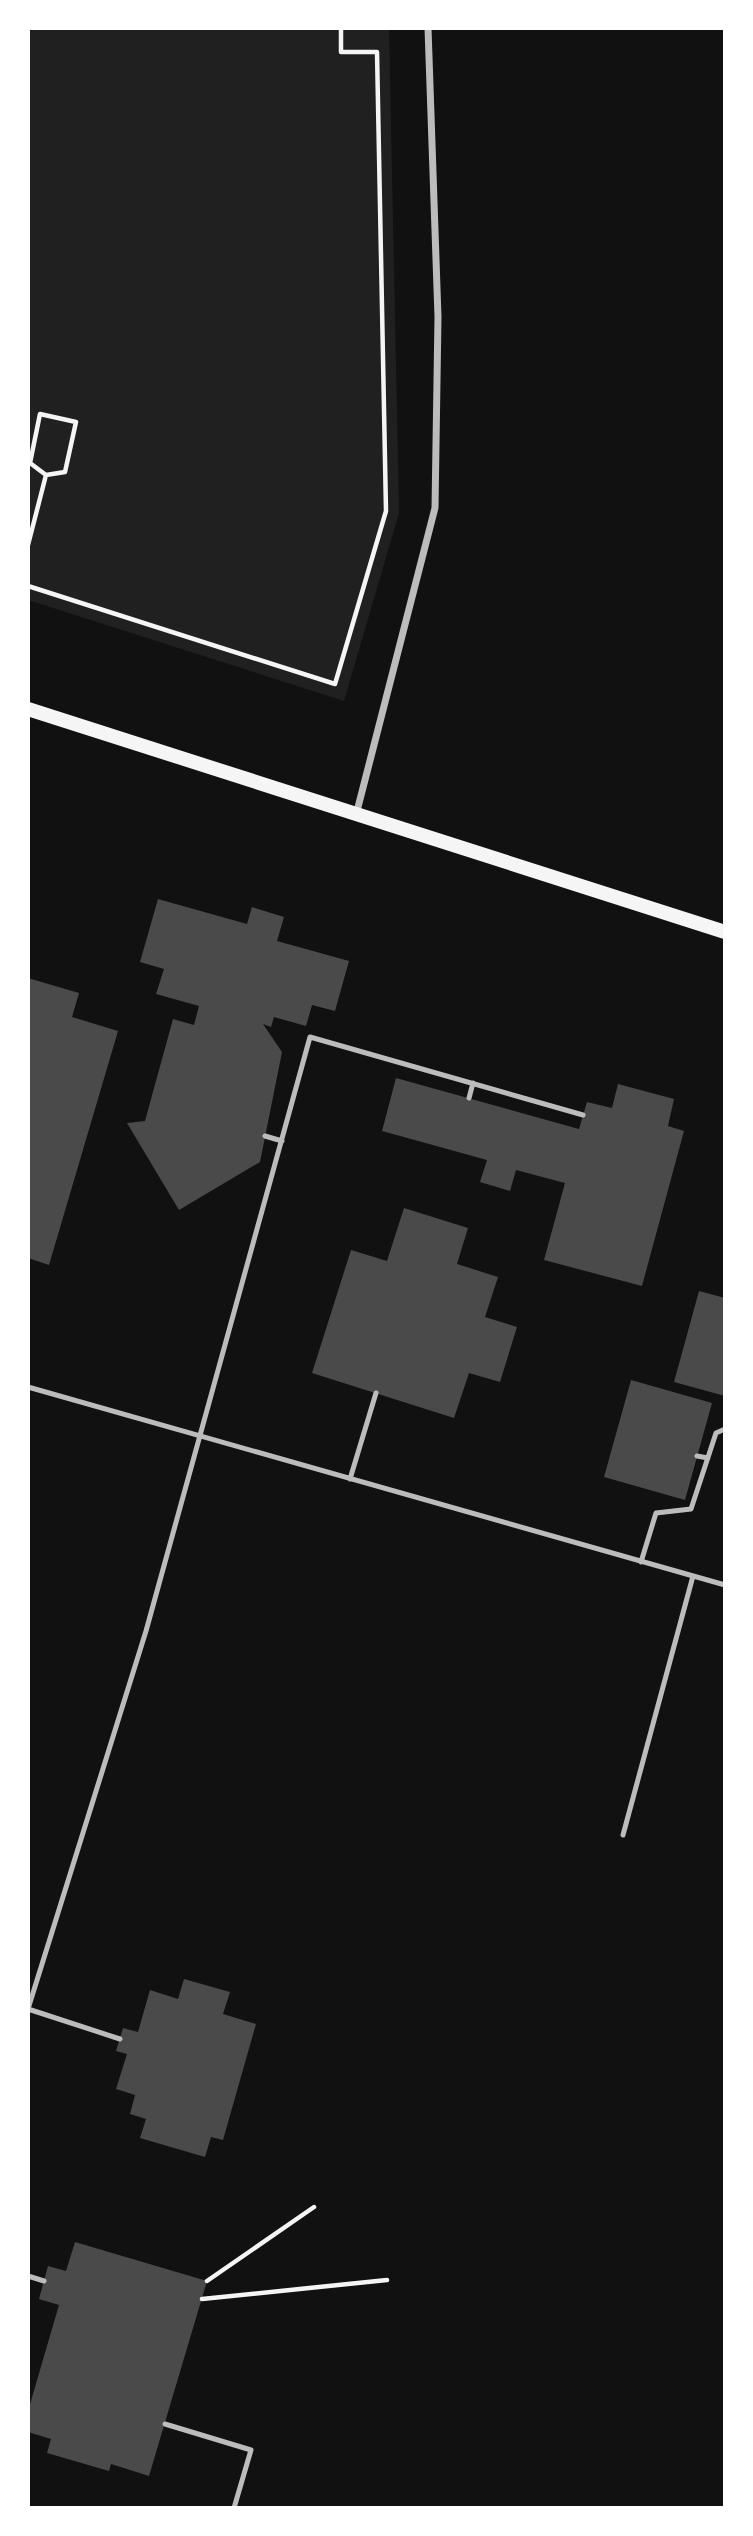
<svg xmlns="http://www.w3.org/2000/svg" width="753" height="2536" font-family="'Nunito Sans',sans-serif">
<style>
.green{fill:#202020}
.building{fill:#4a4a4a}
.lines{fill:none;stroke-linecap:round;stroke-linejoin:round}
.path{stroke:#f5f5f5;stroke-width:4.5}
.service{stroke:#bcbcbc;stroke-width:5}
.minor{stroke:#bcbcbc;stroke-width:7}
.secondary{stroke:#f5f5f5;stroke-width:14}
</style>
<rect width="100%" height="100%" fill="#111"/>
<path class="green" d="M28,28h361l10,485 -55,188 -316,-101z"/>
<path class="building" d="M158,899l89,25 5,-17 32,10 -7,24 72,20 -14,50 -23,-6 -6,21 -32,-9 -3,10 -8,-3 19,28 -22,110 -81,48 -52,-87 18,-2 28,-102 21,6 5,-19 -43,-12 8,-25 -24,-7z
M28,978l51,15 -7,24 46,14 -69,234 -21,-7z
M396,1078l183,51 8,-27 25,6 6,-24 56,15 -6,27 16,5 -42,155 -98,-26 21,-77 -49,-13 -6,21 -30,-9 7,-22 -105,-29z
M404,1208l64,20 -11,36 41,13 -13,40 32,10 -17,55 -31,-9 -15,45 -142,-45 39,-123 36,11z
M699,1291l26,7v98l-51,-14z
M631,1380l81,23 -27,97 -81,-23z
M184,1979l46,13 -7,22 33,10 -33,116 -12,-3 -6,20 -65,-19 6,-19 -16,-5 5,-19 -19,-6 11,-35 -11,-3 7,-23 15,4 12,-42 28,9z
M75,2242l132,39 -58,195 -38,-12 -2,7 -62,-18 4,-14 -23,-7v-21l31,-106 -20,-6 9,-33 18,5z"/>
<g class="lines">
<path class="path" d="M40,414l36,8 -11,50 -19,3 -16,-12z
M28,545l18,-70
M28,586l307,98 51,-173 -9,-459h-36v-24
M207,2281l107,-74
M202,2299l185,-19"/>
<path class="service" d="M469,1098l4,-15
M265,1136l17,5
M28,1387l697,198
M697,1456l11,2
M350,1479l26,-86
M641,1562l15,-49 35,-4 25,-76 9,-4
M623,1835l70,-259
M28,2009l118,-378 164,-594 273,78
M28,2009l92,30
M28,2276l16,5
M165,2424l86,26 -17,58"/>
<path class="minor" d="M356,815l79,-307 3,-191 -10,-289"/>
<path class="secondary" d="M28,709l697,223"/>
</g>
<rect width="753" height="2536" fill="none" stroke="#ffffff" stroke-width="60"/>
</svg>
